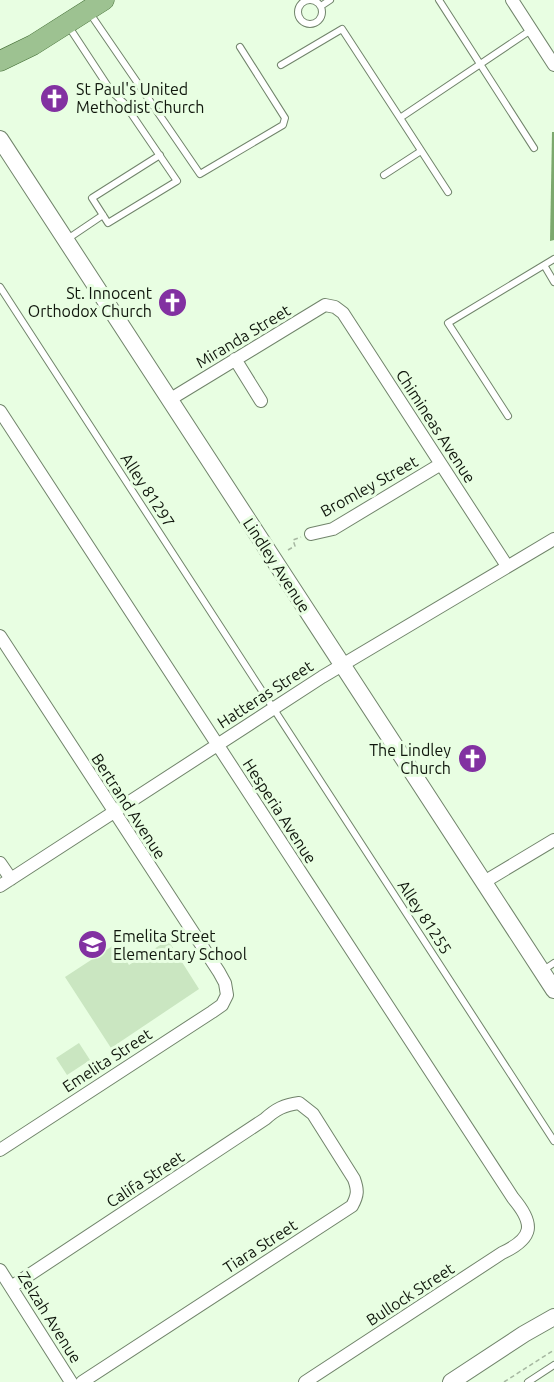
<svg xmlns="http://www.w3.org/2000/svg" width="554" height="1382" font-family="Ubuntu,sans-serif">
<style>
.green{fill:#cae6c1}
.water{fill:#7ca86e}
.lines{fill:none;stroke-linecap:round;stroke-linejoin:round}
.service-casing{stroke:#71846b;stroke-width:8}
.minor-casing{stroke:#71846b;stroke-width:14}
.secondary-casing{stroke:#71846b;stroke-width:18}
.primary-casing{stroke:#416c33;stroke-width:21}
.path{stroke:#a6b7a1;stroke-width:1.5;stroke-dasharray:4.5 3;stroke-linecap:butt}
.service{stroke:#fff;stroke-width:6}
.minor{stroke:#fff;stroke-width:12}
.secondary{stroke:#fff;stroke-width:16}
.primary{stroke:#9dc291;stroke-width:20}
.labels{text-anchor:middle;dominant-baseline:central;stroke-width:6;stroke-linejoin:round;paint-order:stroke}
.poi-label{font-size:16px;fill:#10170d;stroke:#e8fee2;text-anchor:start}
.street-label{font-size:16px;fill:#10170d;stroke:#e8fee2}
</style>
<rect width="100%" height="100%" fill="#e8fee2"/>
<path class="green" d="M168,940l31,49 -88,59 -46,-71 49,-32 3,1 12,19z
M79,1043l11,17 -23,15 -11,-17z"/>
<path class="water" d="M552,132h2v108l-4,1z"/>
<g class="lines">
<defs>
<path id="service" d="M298 12a12 12 0 1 1 24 0a12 12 0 1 1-24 0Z
M439,0l95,148
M321,6l9,-6
M89,12l111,162 83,-49 2,-7 -45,-71
M69,27l42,64 13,12 53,78 -69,42 -16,-25 68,-43
M281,65l61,-36 58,89
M384,175l37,-24
M448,192l-48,-74 131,-88
M66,240l37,-25
M544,265l10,17
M0,287l554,854
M508,416l-60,-93 106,-64
M542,971l12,-8
M528,1382l26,-17"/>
<path id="minor" d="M512,0l42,65
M235,359l26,42
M169,400l156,-95 10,2 8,6 164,253
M0,411l513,787c22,26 21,40 -11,55l-197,129
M311,534l22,-5 108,-65
M0,636l219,336 6,11 2,12 -5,10 -10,7 -212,138
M0,863l11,16
M484,882l70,-42
M0,886l322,-209 232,-138
M0,1270l71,112
M11,1287l254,-168c11,-10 19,-14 34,-16l14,11 41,65c4,11 4,16 -2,27l-270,176"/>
<path id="secondary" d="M0,139l554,851
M451,1382l73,-48 30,-17"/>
<path id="primary" d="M0,61l33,-16 71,-45"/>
</defs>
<use href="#service" class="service-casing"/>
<use href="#minor" class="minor-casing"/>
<use href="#secondary" class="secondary-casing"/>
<use href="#primary" class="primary-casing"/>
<path class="path" d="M288,550l7,-4 -2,-6 8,-3
M504,1382l50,-32"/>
<use href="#service" class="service"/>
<use href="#minor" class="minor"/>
<use href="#secondary" class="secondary"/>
<use href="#primary" class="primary"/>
</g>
<defs>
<symbol id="church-disc" viewBox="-11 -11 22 22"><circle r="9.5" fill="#8231a1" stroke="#e8fee2"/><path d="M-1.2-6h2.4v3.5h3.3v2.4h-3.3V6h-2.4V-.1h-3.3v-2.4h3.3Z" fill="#fff"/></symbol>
<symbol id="school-disc" viewBox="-11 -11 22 22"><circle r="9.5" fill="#8231a1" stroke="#e8fee2"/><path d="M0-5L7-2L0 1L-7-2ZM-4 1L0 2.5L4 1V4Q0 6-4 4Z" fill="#fff"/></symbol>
</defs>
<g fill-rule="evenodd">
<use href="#church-disc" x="38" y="82" width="33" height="33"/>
<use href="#church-disc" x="156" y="286" width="33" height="33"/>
<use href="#church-disc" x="456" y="742" width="33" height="33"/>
<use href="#school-disc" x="76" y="928" width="33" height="33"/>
</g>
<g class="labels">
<g class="poi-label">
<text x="76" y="89">St Paul's United<tspan x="76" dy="18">Methodist Church</tspan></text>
<text x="152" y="293" text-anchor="end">St. Innocent<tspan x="152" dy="18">Orthodox Church</tspan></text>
<text x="451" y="750" text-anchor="end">The Lindley<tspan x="451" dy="18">Church</tspan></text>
<text x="113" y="936">Emelita Street<tspan x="113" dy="18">Elementary School</tspan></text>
</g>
<g class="street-label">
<text transform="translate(243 336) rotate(-31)">Miranda Street</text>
<text transform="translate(436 426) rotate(57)">Chimineas Avenue</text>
<text transform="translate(369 486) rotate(-29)">Bromley Street</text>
<text transform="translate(148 490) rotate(57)">Alley 81297</text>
<text transform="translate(277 565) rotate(57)">Lindley Avenue</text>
<text transform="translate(265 694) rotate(-33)">Hatteras Street</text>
<text transform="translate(129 806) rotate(57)">Bertrand Avenue</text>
<text transform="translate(280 811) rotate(57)">Hesperia Avenue</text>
<text transform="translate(425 917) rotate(57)">Alley 81255</text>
<text transform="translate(107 1060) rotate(-33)">Emelita Street</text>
<text transform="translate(145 1179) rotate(-33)">Califa Street</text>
<text transform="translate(260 1246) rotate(-33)">Tiara Street</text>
<text transform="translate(410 1294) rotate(-33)">Bullock Street</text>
<text transform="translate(50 1317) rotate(58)">Zelzah Avenue</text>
</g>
</g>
</svg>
